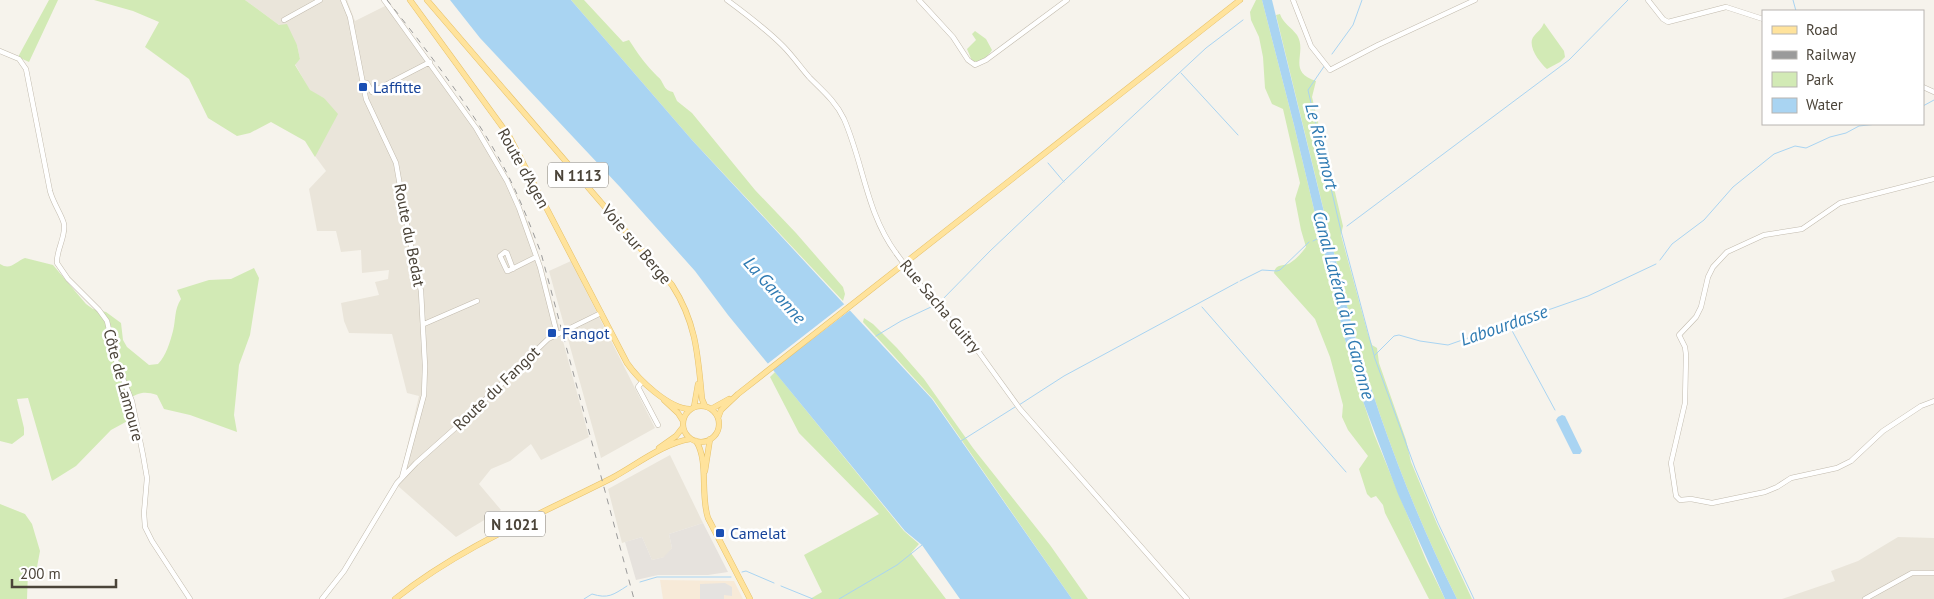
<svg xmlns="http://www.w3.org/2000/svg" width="1934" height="599" font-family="'PT Sans',sans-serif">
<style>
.residential{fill:#eae5da}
.commercial{fill:#f7ead8}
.industrial{fill:#e6e2dd}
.green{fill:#d2eab5}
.parking{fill:#e5e3e0}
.water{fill:#a9d4f2}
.pier{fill:#f6f3ec}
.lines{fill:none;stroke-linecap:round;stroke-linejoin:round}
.stream{stroke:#a9d4f2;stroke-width:1}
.minor-casing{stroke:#c2bbae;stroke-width:5.5}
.major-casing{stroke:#e6c16a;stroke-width:6}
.minor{stroke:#fff;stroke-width:4.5}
.major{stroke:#ffe39c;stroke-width:5}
.rail{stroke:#9a9a9a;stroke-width:1;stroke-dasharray:6 6;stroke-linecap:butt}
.minor-bridge-casing{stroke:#c2bbae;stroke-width:5.5;stroke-linecap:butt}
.minor-bridge{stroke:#fff;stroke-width:4.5}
.transit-dot{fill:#1a4fb4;stroke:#fff;stroke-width:2}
.labels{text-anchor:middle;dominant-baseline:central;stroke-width:5;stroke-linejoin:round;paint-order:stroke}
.shield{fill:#fff;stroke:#817c74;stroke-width:1}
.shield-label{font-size:15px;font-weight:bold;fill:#4b4439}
.transit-label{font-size:16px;fill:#164399;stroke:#fff;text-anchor:start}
.street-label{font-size:16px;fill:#4b4439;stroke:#fff}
.water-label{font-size:18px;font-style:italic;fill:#2e7ab2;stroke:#fff}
</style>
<rect width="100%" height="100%" fill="#f6f3ec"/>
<path class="residential" d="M245,0h102l8,21 34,-17 90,124 21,35 28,60 16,48 45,166 -48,23 -10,-16 -21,17 -19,8 -12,15 22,26 -45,27 -58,-51 21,-90 -12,-3 -15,-59 -43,-1 -5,-12 -3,-18 38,-8 -4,-13 13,-3 1,-9 -27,3 -1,-23 -20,2 -5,-21h-19l-8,-42 17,-18 -11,-15 20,-40 -11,-18 -14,-7 -15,-27 5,-5 -3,-14 -18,-20z
M571,261l84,167 -54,30 -52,-187z
M670,455l33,68 -34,11 3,14 -7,9 -13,3 -10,-23 -20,6 -14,-54z
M1898,537l36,1v61h-152l53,-18 -4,-10 27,-10z"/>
<path class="commercial" d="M660,580l74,1 9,18h-80z"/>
<path class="industrial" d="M703,523l25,49 -20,3h-50l-22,5 -11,-38 17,-5 10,23 12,-3 8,-9 -3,-14z"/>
<path class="green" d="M49,0h9l-29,62 -11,-5z
M94,0h151l34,25 8,-1 10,21 3,14 -5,6 15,25 14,8 14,16 -23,43 -10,-16 -34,-19 -21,11 -13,3 -29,-18 -19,-39 -44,-32 14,-25 -26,-11z
M571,0h13l39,42 6,-2c9,14 17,25 28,36 8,6 5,14 16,16l4,9 15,12 63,77 41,43 47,54 2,7 -2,7 -151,-161z
M1256,0h6l32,125 50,211 20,68 10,30 52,126 19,39h-16l-44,-86 -2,-8 -7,-9 -5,2 -4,-4 -8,-25 9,-13 -20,-26 -6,-13 1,-12 -13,-48 -15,-38 -41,-46c2,-10 9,-6 16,-10 6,-4 12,-10 16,-16l-5,-17 -6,-31 5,-16 -17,-74 -11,-5 -7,-16 -2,-31 -4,-20 -8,-17 -1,-8z
M1280,14c3,9 11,13 17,21 11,18 -11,36 19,46l-4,16 10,42 6,14 1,14 14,59 -2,9 27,99 4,11 5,3 2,15 27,77 5,22 26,62 35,75h-15c-45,-90 -80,-184 -107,-281l-74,-303z
M1544,23l20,28 1,6 -5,5 -13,7c-7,-6 -21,-24 -13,-33 4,-5 7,-6 10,-13z
M975,31l11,8 6,11c-4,7 -12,13 -20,11l-5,-12 9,-9 -4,-6z
M25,258l28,7 33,39 7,5 13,3 15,11 2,17 4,7 22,18 9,-1c8,-8 12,-22 15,-33 3,-12 1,-21 8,-32l-4,-9 32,-10 22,-1 23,-11 5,10 -9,57 -11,30 -5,50 3,17 -47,-17 -26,-6 -7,-14c-12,-4 -19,-3 -29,5l5,18 -22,12 -35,36 -24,15 -24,-83 -11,1 7,29v7l-12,9 -12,-3v-177c11,7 16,-3 25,-6z
M864,318l9,6 24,24 27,31 49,69 77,97 38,54h-16l-139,-200 -70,-77z
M775,372l129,159 15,13 -8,9 35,46h-136l12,-7 -18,-37 75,-41 -80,-81 -29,-56z
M0,504l25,10 7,10 8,27 -3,16 -9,5 -1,27h-27z"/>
<path class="parking" d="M725,583l7,4v9l-8,-1v4h-24v-15z"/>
<path class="water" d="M450,0h121l121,140 240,259 140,200h-112l-38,-54 -17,-14 -177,-216 -33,-44 -75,-84 -140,-149z
M1262,0h10l78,318c27,97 62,191 107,281h-12l-47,-105 -34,-90 -20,-68 -50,-211z
M1562,415l3,1 17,35 -2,3h-7l-17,-34 2,-3z"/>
<path class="pier" d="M847,302l6,6 -82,63 -5,-6z"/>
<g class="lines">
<path class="stream" d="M1793,0l3,11
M1332,54l21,-29 9,-25
M1325,65l-17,25 33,141 33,124
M1181,73l57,62
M1923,106l11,-6
M1048,163l16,19
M1347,226l222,-166 59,-60
M1313,241l8,-4
M1660,260l12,-16 32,-24 29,-33 41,-33 21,-8 11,2 24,-11 16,-4 13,-7 18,-2
M1240,281l22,-11 15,1 3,-1 29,-28
M940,302l50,-51 131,-124 85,-79 37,-28
M1202,307l144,165
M1509,325l46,85
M876,336l25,-15 30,-14
M1019,405l45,-29 174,-94
M961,441l54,-34
M742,572l4,-1 28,12
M640,582l17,-5h74
M781,586l32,13
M584,599l8,-5c16,5 21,1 35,-8
M839,599l58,-34 25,-20
M1474,599l-36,-76 -23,-55 -41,-112 20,-20 5,-1 21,6 28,4 140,-49 68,-32"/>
<defs>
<path id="minor" d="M343,0l7,17 16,82 30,64 13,74 12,54 4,75 -1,29 -22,82
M384,0l92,128 31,53 12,27 21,59 17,67
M727,0c19,14 39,29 56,46 10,10 18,22 27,32 13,13 26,24 34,41 20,46 22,93 52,134
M919,0l34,37 15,23 7,5 11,-5 81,-60
M1293,0l18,46 19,24 48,-25 97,-45
M1648,0l15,19 5,3 58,-15 37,12
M284,20l36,-20
M0,51l19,8 7,10 24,122c3,12 12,24 14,33 2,13 -8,26 -7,39l11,16 31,31 8,11 10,43 15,37 11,54 4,23 -3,35 1,14 7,14 38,58
M362,82l5,1 5,9 58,-30
M1923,87l11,5
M1934,179l-94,24 -38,26 -38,6 -37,17 -14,15 -5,10 -7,30 -5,10 -17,18 6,12 1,8 -1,48 -14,60 5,33 4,4 11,-1 21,4 53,-11 12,-5 14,-9 46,-10 14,-7 32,-30 38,-25 13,-5
M513,269l-6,-16 -2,-1 -5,4 7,15h1l28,-14
M910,272l30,38 30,30 50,69 167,190
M424,324l53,-23
M642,382l-4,5 20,38
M322,599l22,-28 53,-88 19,-20 45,-40 87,-84 53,-26
M1865,599l47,-26h22"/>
<path id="major" d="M410,0l99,136 118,227c11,16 42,46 63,46
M427,0l245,285c24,37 26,70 30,114l3,7
M664,400l14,13 5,8
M683 424a18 18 0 1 1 36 0a18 18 0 1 1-36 0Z
M694,407l4,-23
M711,409l18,-10
M718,418l3,-8 17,-16 502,-394
M696,441c13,20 4,53 12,77l42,81
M659,448l17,-12 7,-9
M705,471l5,-32
M395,599c67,-53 142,-83 217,-121 24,-13 52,-35 78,-39"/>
</defs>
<use href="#minor" class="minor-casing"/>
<use href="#major" class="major-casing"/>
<use href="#minor" class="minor"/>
<use href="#major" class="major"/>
<path class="rail" d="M387,0c39,49 84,107 114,162 16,29 28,60 40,91l93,346"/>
<defs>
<path id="minor-bridge" d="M896,253l14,19"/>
</defs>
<use href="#minor-bridge" class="minor-bridge-casing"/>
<use href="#minor-bridge" class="minor-bridge"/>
</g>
<g class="transit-dot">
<rect x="358" y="82" width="10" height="10" rx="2.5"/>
<rect x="547" y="328" width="10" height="10" rx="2.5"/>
<rect x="715" y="528" width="10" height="10" rx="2.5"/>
</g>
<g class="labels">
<g class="shield">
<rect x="548" y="162.5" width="60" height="25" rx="4"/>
<rect x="485" y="511.5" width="60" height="25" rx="4"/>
</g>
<g class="shield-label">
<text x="578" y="175">N 1113</text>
<text x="515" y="524">N 1021</text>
</g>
<g class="transit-label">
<text x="373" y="87">Laffitte</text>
<text x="562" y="333">Fangot</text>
<text x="730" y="533">Camelat</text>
</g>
<g class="street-label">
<text transform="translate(524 168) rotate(61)">Route d'Agen</text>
<text transform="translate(410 235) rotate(79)">Route du Bedat</text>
<text transform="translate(637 244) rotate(50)">Voie sur Berge</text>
<text transform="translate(941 306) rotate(50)">Rue Sacha Guitry</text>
<text transform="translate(124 385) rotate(75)">Côte de Lamoure</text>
<text transform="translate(496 388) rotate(-44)">Route du Fangot</text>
</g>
<g class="water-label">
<text transform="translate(1322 146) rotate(76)">Le Rieumort</text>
<text transform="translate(775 290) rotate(48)">La Garonne</text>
<text transform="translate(1344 305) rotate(75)">Canal Latéral à la Garonne</text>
<text transform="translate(1504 325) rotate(-19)">Labourdasse</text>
</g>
</g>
<rect x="1762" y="10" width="162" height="115" fill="#ffffff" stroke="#b7b4b0"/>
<rect x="1772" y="26" width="25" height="8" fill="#ffe39c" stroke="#b7b4b0"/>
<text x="1806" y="35" font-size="15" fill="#4b4439">Road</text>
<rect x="1772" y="51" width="25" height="8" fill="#9a9a9a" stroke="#b7b4b0"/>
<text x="1806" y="60" font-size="15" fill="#4b4439">Railway</text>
<rect x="1772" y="72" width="25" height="15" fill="#d2eab5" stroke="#b7b4b0"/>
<text x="1806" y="85" font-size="15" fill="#4b4439">Park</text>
<rect x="1772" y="98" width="25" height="15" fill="#a9d4f2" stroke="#b7b4b0"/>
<text x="1806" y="110" font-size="15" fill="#4b4439">Water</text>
<path d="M12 579v8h104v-8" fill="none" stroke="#4b4439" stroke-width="2.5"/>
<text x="20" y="579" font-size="15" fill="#4b4439" stroke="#ffffff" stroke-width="4" paint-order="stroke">200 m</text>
</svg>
